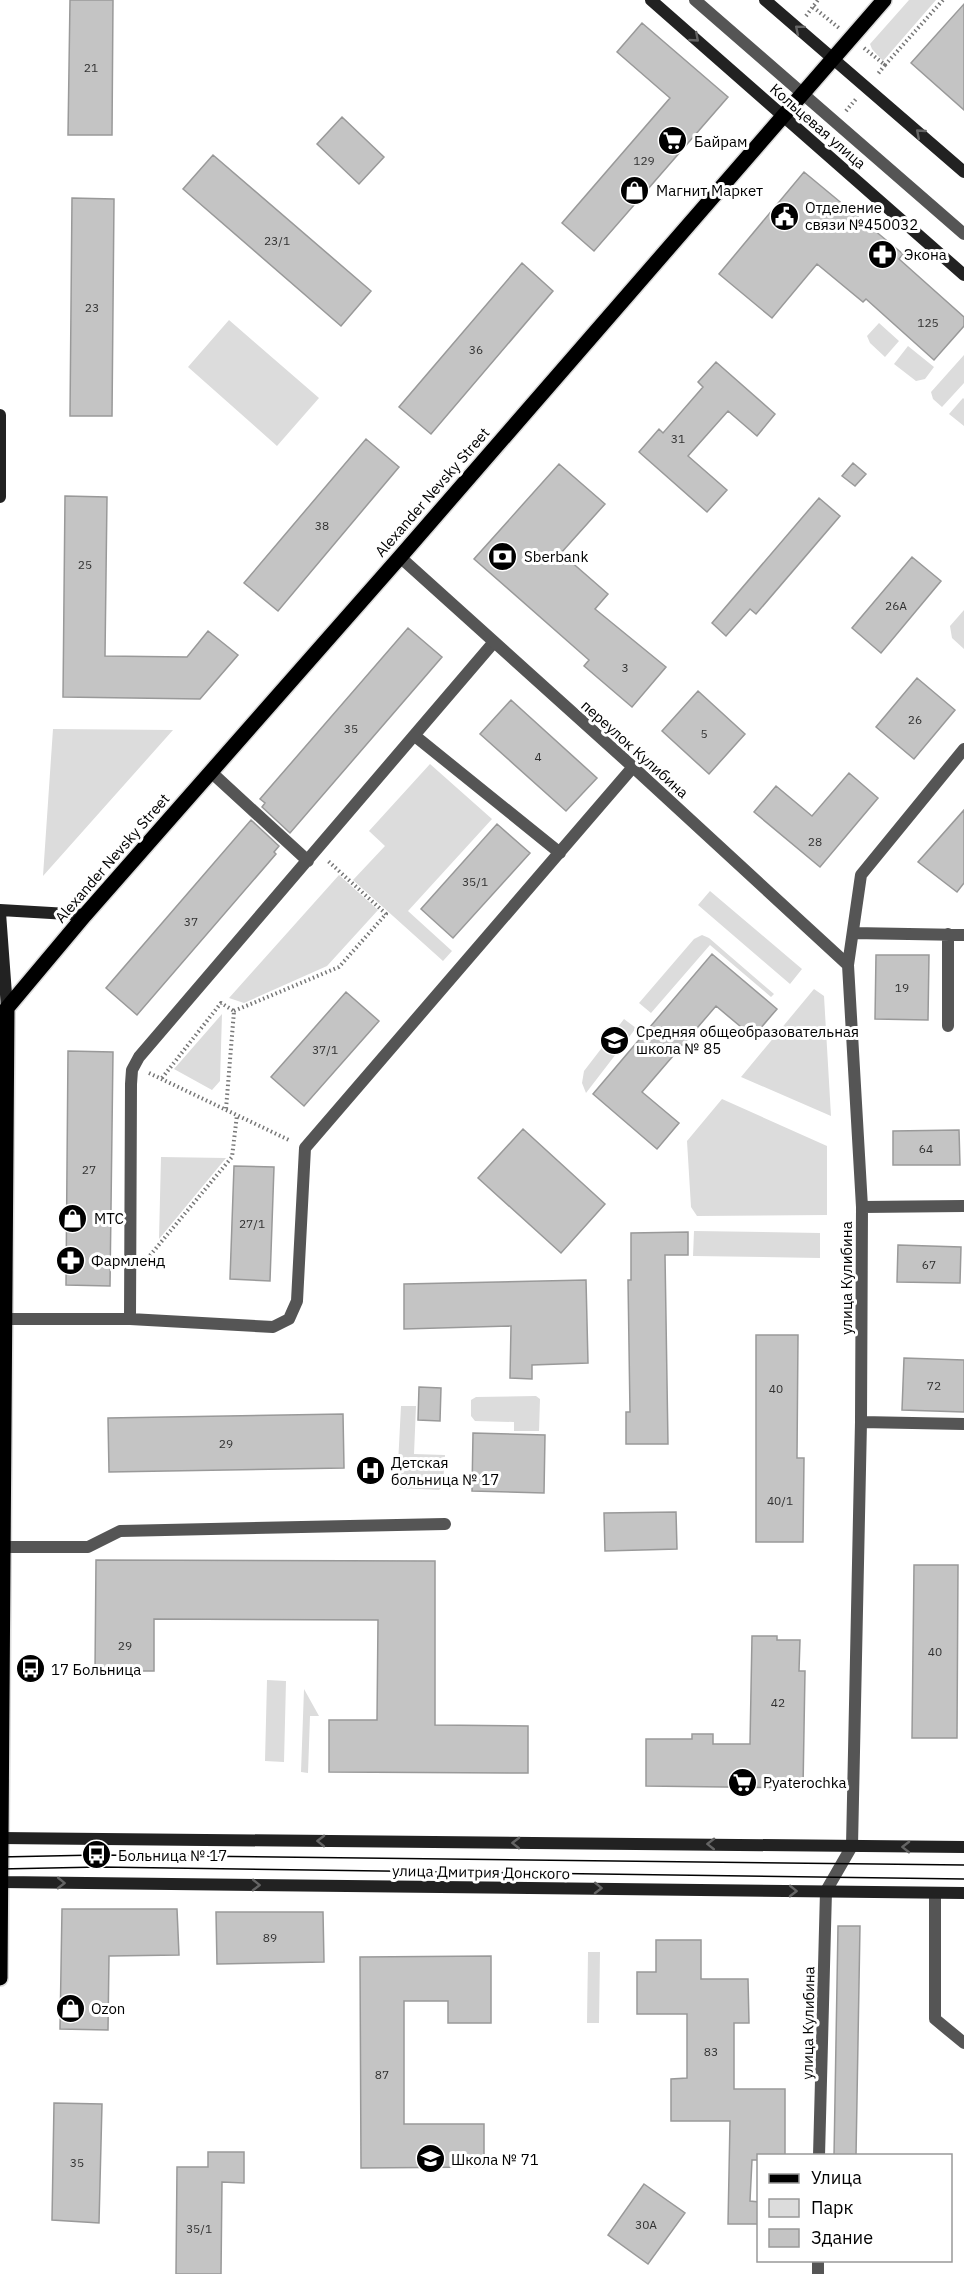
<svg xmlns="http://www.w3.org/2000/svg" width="964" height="2274" font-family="'IBM Plex Sans',sans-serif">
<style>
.green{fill:#dcdcdc}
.building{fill:#c4c4c4;stroke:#999;stroke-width:1.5}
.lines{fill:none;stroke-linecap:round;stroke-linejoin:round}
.primary-casing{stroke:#dbdbdb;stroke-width:18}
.path{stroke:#777;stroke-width:4;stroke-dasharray:1.5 3;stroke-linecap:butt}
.lane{stroke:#555;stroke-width:12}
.street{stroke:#555;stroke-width:12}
.secondary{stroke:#222;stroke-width:12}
.primary{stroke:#000;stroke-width:15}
.tram{stroke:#000;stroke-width:1.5}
.oneway{stroke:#646464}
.labels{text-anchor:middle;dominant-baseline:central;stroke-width:6;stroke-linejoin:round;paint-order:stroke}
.number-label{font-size:12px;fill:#313131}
.street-label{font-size:15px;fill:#000;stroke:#fff}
.poi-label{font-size:15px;fill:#000;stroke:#fff;text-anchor:start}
</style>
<rect width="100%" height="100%" fill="#fff"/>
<path class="green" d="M909,0h27l-53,61 -11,-12 -2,-5z
M229,320l90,78 -42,48 -89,-79z
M879,323l20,18 -14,16 -15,-14 -3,-7z
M908,346l26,21 -9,12 -9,2 -22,-17z
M964,355v28l-22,24 -9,-8 -2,-7z
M963,398l1,1v27l-15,-12z
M964,610v39l-12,-11 -2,-12z
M53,729l120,1 -130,146z
M430,764l62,55 -84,92 44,40 -9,10 -90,-81 32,-34 -16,-15z
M339,875l39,35 -51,56 -83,37 -15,-5z
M710,891l92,78 -12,15 -92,-79z
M702,935l7,3 65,56 -3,3 -61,-52 -59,68 -12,-10 55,-64z
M814,989l10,7 7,120 -90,-39z
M222,1014l-2,67 -8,9 -38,-21z
M624,1019l12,9 -50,65 -4,-10 2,-12z
M722,1099l105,47v69l-130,1 -6,-9 -4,-66z
M161,1157l65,1 -67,81z
M694,1231l126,2v25l-127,-2z
M536,1396l4,3 -1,32h-25v-9l-39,-1 -4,-5v-16l5,-3z
M401,1406h15l-2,48 31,1 -2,31 -4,4 -39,-2 -3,-4z
M267,1680l19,1 -2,81 -19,-1z
M304,1689l15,27h-9l-2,57 -7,-1z
M588,1952h12l-1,71h-12z"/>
<path class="building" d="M70,0h43l-1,135h-44z
M964,4v106l-53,-47z
M642,23l86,74 -134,154 -32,-28 108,-125 -53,-46z
M342,117l42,40 -25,27 -42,-40z
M213,155l158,136 -30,35 -158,-137z
M804,172l99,82 -4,5 65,58v9l-30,34 -68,-61 -3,3 -46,-38 -45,54 -53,-44z
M72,198l42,1 -2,217h-42z
M522,263l31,28 -122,143 -32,-27z
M716,362l59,52 -18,22 -29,-25 -40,45 39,34 -20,22 -68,-60 20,-23 4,4 40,-46 -5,-5z
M366,439l33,28 -121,144 -34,-28z
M853,463l13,11 -11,12 -13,-10z
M559,464l46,40 -44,49 47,41 -13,15 71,58 -34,40 -48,-41 5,-6 -115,-101z
M65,496l42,1 -2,159 82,1 21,-26 30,24 -38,44 -137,-2z
M819,498l21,18 -84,98 -6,-5 -24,27 -14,-13z
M912,557l29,24 -60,72 -29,-25z
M408,628l34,29 -152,176 -28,-26 3,-4 -5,-4z
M917,678l38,32 -41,49 -38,-32z
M698,691l47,43 -36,40 -47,-43z
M511,700l86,78 -31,33 -86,-77z
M849,773l29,25 -58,69 -66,-55 22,-26 36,30z
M964,810v73l-7,9 -39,-30z
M251,820l28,26 -5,6 2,2 -139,161 -31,-27z
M497,824l33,29 -77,85 -32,-29z
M712,954l65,55 -24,28 -37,-31 -74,86 37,31 -22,26 -64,-55z
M876,955h53l-1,65 -53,-1z
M346,992l33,29 -75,85 -33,-29z
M68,1051l45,1 -3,234 -44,-1z
M523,1129l82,75 -44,49 -83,-75z
M959,1130l1,35h-67v-34z
M234,1166l40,1 -4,114 -40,-2z
M688,1232v23h-23l3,189h-42v-32h4l-2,-132h3v-47z
M898,1245l63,2 -1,36 -63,-1z
M586,1280l2,83 -56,2v14l-22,-1 1,-52 -107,3v-45z
M756,1335h42l-1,123h7l-1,84h-47z
M904,1358l60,2v52l-62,-2z
M419,1387l22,1 -1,33 -22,-1z
M343,1414l1,54 -235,4 -1,-54z
M473,1433l72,2 -1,58 -72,-2z
M676,1512l1,37 -72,2 -1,-38z
M96,1560l339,1v164l93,1v47l-199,-1v-52h48l1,-100 -224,-1v52h-59z
M914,1565h44l-1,173h-45z
M752,1636h25v4h23l-1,31h6l-2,117 -157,-2v-47h46v-5h21v10h37z
M62,1909h115l2,46 -70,1 -1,74 -48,-1z
M216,1912h107l1,50 -107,2z
M838,1926h22l-4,230h-22z
M656,1940h45v39h47l1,44h-15v66h51v67h-26v4h-7l-2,41 9,1v22h-31l2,-103h-59v-42l16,-1v-64h-50v-42h19z
M491,1956v67h-43v-22h-44v123h80v43l-123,1 -1,-211z
M54,2103l48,1 -3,119 -47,-3z
M208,2152h36v31l-22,-1 -1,92h-45l1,-107h31z
M644,2184l41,29 -37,51 -40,-29z"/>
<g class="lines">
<defs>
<path id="primary" d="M0,1978l7,-970 78,-93 315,-358 484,-557"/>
</defs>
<use href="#primary" class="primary-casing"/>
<path class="path" d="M813,7l26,21
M806,16l12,-16
M864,48l21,17 -8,10
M885,65l58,-65
M846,111l10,-12
M234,1011l105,-44 47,-53 -58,-53
M149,1073l142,68
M162,1078l59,-75 13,8 -8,98
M147,1259l85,-102 5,-42"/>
<path class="lane" d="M415,736l145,117
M211,772l97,89
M5,1319h125l143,8 16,-8 8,-18 8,-153 328,-381
M130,1319l1,-235 1,-14 7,-13 355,-415
M3,1547h85l32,-16 325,-7
M935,1893v126l29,24"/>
<path class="street" d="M695,0l269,234
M400,557l233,210 215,198
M853,933l111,2
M948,1026v-92
M862,1207l102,-1
M861,1422l103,2
M819,2156l7,-265 26,-45 9,-424 1,-215 -14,-242 13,-90 103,-126
M818,2260v14"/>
<path class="secondary" d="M651,0l313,275
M765,0l199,172
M0,415v82
M0,910l85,5
M0,913l7,95
M0,1838l964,9
M0,1878l2,4 962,11"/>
<use href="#primary" class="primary"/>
<path class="tram" d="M0,1857l97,-2 867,10
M0,1869l100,-2 864,12"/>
</g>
<defs><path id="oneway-chevron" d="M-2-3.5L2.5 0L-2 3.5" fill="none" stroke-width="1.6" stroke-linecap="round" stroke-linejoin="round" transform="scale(1.5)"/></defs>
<g class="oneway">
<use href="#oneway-chevron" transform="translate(799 29) rotate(-140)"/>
<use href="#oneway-chevron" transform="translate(695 38) rotate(41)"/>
<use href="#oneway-chevron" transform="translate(920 133) rotate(-139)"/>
<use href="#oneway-chevron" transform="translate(321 1841) rotate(-179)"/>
<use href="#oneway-chevron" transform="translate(516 1843) rotate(-179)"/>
<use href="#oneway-chevron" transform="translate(711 1844) rotate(-179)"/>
<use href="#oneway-chevron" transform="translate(906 1847) rotate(-179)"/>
<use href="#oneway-chevron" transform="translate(61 1883) rotate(1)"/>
<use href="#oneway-chevron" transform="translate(256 1885) rotate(1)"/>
<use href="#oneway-chevron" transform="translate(598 1888) rotate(1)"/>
<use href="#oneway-chevron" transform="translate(793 1891) rotate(1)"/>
</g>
<defs>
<symbol id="supermarket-disc" viewBox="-11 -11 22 22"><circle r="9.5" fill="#000" stroke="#fff"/><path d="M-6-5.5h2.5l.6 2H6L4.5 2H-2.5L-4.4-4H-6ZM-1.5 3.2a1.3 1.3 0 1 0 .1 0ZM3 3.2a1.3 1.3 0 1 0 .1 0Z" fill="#fff"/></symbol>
<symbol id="shop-disc" viewBox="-11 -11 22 22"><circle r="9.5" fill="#000" stroke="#fff"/><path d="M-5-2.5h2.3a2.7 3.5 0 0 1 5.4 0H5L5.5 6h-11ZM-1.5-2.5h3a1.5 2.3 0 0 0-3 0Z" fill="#fff"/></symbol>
<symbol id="civic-disc" viewBox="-11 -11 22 22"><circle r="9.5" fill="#000" stroke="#fff"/><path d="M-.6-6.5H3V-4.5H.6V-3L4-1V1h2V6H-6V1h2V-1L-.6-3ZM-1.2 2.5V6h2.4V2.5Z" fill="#fff"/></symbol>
<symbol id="pharmacy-disc" viewBox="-11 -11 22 22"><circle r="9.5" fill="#000" stroke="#fff"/><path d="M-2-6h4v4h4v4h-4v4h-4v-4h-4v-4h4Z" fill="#fff"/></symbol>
<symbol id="bank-disc" viewBox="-11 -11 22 22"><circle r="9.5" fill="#000" stroke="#fff"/><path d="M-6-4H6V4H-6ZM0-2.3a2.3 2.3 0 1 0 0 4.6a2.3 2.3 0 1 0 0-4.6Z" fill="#fff"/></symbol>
<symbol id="school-disc" viewBox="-11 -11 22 22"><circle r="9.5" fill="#000" stroke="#fff"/><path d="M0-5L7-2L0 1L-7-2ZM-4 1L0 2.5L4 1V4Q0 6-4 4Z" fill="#fff"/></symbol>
<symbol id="hospital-disc" viewBox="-11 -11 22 22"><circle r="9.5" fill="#000" stroke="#fff"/><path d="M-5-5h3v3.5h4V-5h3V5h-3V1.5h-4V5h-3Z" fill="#fff"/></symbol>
<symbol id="bus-disc" viewBox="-11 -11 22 22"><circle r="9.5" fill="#000" stroke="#fff"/><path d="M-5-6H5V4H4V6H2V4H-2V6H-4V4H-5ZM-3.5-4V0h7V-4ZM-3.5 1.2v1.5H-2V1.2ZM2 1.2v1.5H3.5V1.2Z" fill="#fff"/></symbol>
</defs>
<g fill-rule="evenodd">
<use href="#supermarket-disc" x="656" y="124" width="33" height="33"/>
<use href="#shop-disc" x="618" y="174" width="33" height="33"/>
<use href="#civic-disc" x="768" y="200" width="33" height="33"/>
<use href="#pharmacy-disc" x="866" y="238" width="33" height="33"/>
<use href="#bank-disc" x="486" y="540" width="33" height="33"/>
<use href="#school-disc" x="598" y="1024" width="33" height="33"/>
<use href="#shop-disc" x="56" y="1202" width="33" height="33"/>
<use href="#pharmacy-disc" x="54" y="1244" width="33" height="33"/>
<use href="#hospital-disc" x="354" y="1454" width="33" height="33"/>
<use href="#bus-disc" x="14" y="1652" width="33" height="33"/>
<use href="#supermarket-disc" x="726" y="1766" width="33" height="33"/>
<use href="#bus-disc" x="80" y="1838" width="33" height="33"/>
<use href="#shop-disc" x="54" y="1992" width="33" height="33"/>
<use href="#school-disc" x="414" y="2142" width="33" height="33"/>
</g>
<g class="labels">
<g class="number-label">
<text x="91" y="67">21</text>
<text x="644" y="160">129</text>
<text x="277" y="240">23/1</text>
<text x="92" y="307">23</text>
<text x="928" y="322">125</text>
<text x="476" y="349">36</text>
<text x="678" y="438">31</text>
<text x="322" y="525">38</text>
<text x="85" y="564">25</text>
<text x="896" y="605">26А</text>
<text x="625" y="667">3</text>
<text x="915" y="719">26</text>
<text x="351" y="728">35</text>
<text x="704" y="733">5</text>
<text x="538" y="756">4</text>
<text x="815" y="841">28</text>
<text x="475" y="881">35/1</text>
<text x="191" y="921">37</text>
<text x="902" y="987">19</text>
<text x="325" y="1049">37/1</text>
<text x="926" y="1148">64</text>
<text x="89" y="1169">27</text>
<text x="252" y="1223">27/1</text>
<text x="929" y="1264">67</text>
<text x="934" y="1385">72</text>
<text x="776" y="1388">40</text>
<text x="226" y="1443">29</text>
<text x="780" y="1500">40/1</text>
<text x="125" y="1645">29</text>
<text x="935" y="1651">40</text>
<text x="778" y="1702">42</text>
<text x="270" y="1937">89</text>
<text x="711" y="2051">83</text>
<text x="382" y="2074">87</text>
<text x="77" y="2162">35</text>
<text x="646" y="2224">30А</text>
<text x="199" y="2228">35/1</text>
</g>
<g class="street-label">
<text transform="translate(818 126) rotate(41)">Кольцевая улица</text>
<text transform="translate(432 492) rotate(-49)">Alexander Nevsky Street</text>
<text transform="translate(635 749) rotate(42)">переулок Кулибина</text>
<text transform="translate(112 858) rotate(-49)">Alexander Nevsky Street</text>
<text transform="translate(846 1278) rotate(-90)">улица Кулибина</text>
<text transform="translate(481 1872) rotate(1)">улица Дмитрия Донского</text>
<text transform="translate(808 2023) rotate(-89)">улица Кулибина</text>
</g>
<g class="poi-label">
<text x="694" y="141">Байрам</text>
<text x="656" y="190">Магнит Маркет</text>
<text x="805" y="207">Отделение<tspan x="805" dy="17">связи №450032</tspan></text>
<text x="904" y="254">Экона</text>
<text x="524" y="556">Sberbank</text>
<text x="636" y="1031">Средняя общеобразовательная<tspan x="636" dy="17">школа № 85</tspan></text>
<text x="94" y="1218">МТС</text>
<text x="91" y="1260">Фармленд</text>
<text x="391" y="1462">Детская<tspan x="391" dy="17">больница № 17</tspan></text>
<text x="51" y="1669">17 Больница</text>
<text x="763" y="1782">Pyaterochka</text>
<text x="118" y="1855">Больница № 17</text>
<text x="91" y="2008">Ozon</text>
<text x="451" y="2159">Школа № 71</text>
</g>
</g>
<rect x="757" y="2154" width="195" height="108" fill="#ffffff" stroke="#999999" stroke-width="1.5"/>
<rect x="769" y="2174" width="30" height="9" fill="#000000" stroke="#999999" stroke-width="1.5"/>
<text x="811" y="2184" font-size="18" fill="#000000">Улица</text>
<rect x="769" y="2199" width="30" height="18" fill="#dcdcdc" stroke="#999999" stroke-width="1.5"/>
<text x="811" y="2214" font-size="18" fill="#000000">Парк</text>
<rect x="769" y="2229" width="30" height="18" fill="#c4c4c4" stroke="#999999" stroke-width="1.5"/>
<text x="811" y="2244" font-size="18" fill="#000000">Здание</text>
</svg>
